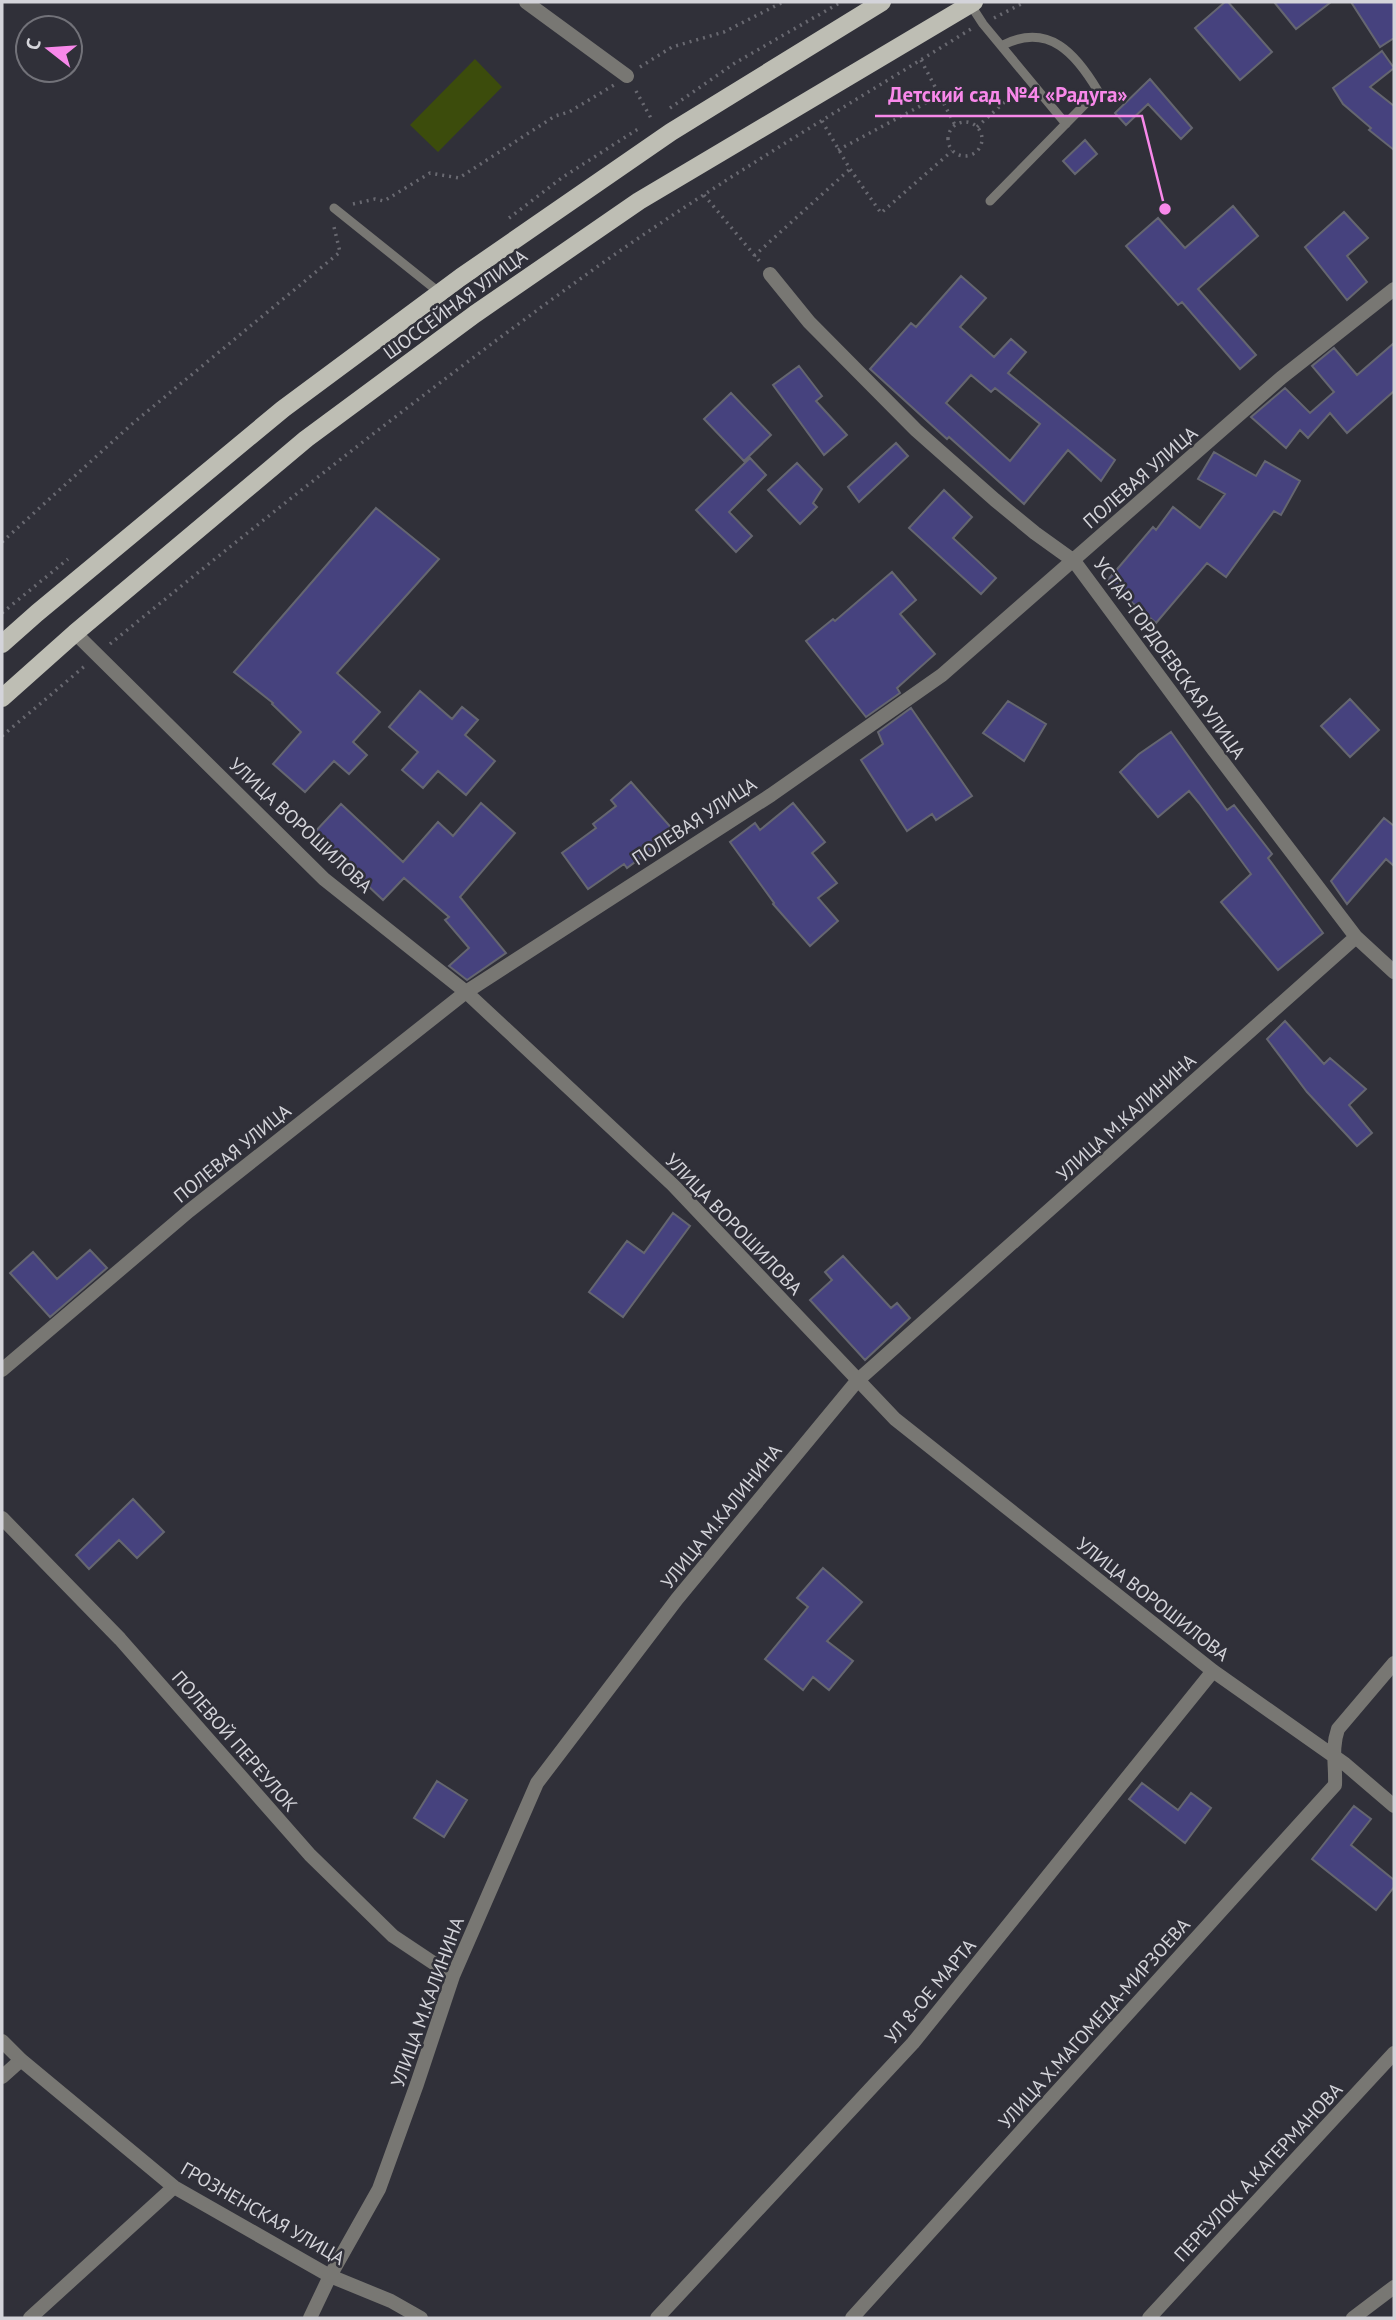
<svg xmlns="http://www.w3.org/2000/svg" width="1396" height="2320" font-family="'PT Sans',sans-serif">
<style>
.green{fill:#3c4c0c}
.building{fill:#46427e;stroke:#656670;stroke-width:2;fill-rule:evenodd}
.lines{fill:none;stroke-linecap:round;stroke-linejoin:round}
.path{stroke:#696971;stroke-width:3.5;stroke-dasharray:2 5;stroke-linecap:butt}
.lane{stroke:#787773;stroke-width:9}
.street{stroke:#787773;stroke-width:14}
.primary{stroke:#bebeb4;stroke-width:18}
.labels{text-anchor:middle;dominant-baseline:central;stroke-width:5;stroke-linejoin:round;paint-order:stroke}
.street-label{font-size:19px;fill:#d4d4da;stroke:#303039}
.leader{fill:none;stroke:#f888ea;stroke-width:2.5}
.callout-dot{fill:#f888ea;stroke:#303039;stroke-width:2.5}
.callout-label{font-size:21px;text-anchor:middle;font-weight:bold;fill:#f888ea;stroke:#303039;stroke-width:5;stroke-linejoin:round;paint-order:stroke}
</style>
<rect width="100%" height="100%" fill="#303039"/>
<path class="green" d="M475,59l27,28 -64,65 -28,-27z"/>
<path class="building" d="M1225,2h3l44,50 -32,28 -45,-52z
M1274,2h57l-35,27z
M1351,2h43v36l-14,9z
M1382,51l12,17 -24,19 24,19v44l-25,-20 2,-2 -28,-24 -10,-16z
M1150,79l42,49 -11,11 -33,-35 -22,21 -11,-12z
M1085,140l12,14 -22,20 -12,-13z
M1233,206l25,30 -60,53 58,66 -16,14 -58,-67 -4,3 -52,-59 32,-28 27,30z
M1344,212l24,26 -21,18 20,26 -20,18 -42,-53z
M961,276l25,22 -26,29 34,30 17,-18 15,13 -18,21 107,87 -14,21 -33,-31 -44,54 -75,-67 -2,2 -77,-70 41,-46 5,4zM971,375l20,17 4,-4 45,36 -30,37 -64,-58z
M1394,343v48l-47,42 -17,-20 -22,25 -8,-8 -14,18 -35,-31 34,-29 25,25 24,-21 -22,-26 22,-18 23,27z
M799,366l23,30 -6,5 31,34 -23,20 -51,-70z
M731,393l40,42 -27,26 -40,-42z
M896,443l12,13 -49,46 -11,-15z
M1214,452l42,24 9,-15 35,20 -19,34 -7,-4 -48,66 -19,-14 -51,60 -49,-42 46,-54 3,3 17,-23 27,21 25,-34 -27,-15z
M750,458l16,17 -37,37 23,24 -16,16 -40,-42z
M797,463l25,26 -9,14 4,4 -17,17 -32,-34z
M944,490l28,27 -19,21 43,40 -15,16 -72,-66z
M376,508l63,51 -102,114 43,39 -27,30 14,13 -18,19 -15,-13 -29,31 -32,-28 28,-32 -29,-28 1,-1 -39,-31z
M892,572l24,28 -16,14 35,40 -38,34 3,5 -34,24 -60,-76 27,-22 2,2z
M420,691l32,28 10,-12 16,13 -13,15 30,26 -29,34 -28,-24 -15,17 -21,-18 16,-18 -29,-25z
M1350,699l29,31 -29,27 -29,-31z
M1008,701l38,23 -22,37 -41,-28z
M911,708l61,88 -36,24 -4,-6 -25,17 -46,-71 22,-16 -5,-12z
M1171,732l56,78 7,-5 38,49 -4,4 55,75 -45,37 -57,-68 30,-28 -52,-71 -10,-12 -31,26 -38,-45 19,-18z
M631,782l44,50 -48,36 -3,-4 -36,25 -26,-36 34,-25 -3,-4 23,-18 -5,-6z
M481,803l34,30 -55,64 46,56 -39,27 -18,-14 20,-18 -24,-28 4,-3 -45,-39 -21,22 -70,-66 28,-30 62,58 35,-40 15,14z
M793,803l32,39 -13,11 25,30 -19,15 20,23 -28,25 -37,-42 1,-1 -44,-61 25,-19 5,7z
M1384,818l10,8v40l-8,-7 -39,45 -16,-23z
M1285,1021l39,43 6,-6 36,31 -17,16 23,28 -15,13 -50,-54 -40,-53z
M673,1213l17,13 -67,91 -34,-25 38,-51 17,12z
M90,1250l17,18 -57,49 -40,-44 23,-21 24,27z
M843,1256l48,52 6,-5 13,15 -45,42 -55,-60 22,-20 -7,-8z
M133,1499l31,33 -27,26 -18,-18 -30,29 -13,-14z
M823,1568l39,34 -35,39 26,20 -24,29 -16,-13 -10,13 -38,-31 43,-52 -11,-9z
M437,1781l30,19 -23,37 -30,-19z
M1142,1783l36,27 13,-17 20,15 -26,35 -56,-44z
M1354,1806l17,13 -20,26 43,35v7l-18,23 -64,-51z"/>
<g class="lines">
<path class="path" d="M994,18l31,-16
M921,60l34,65
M640,67l32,-20 52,-15 59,-30
M636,91l16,29
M670,108l65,-45 106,-61
M822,121l28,48 31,44 71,-62
M948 139a17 17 0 1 1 34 0a17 17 0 1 1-34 0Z
M977,127l41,-37
M838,150l101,-54
M704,195l57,68
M353,204l22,-5 9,2 46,-28 29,5 96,-62 14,-4 45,-27
M509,218l54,-41 75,-48
M754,256l96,-87
M2,542l130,-118 208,-172 -6,-25
M2,613l66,-54
M110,644c158,-129 318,-256 484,-375 121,-86 251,-162 377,-240
M2,736l84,-71"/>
<path class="lane" d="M970,4l13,20 83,100
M990,201l108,-110c-22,-37 -49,-69 -95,-46
M334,208l106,85"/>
<path class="street" d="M526,2l101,74
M770,274l39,48 107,108 79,70 40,33 39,28 139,188 143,188 38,35
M75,633l249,246 142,113 207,193 222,234 318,252 132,93 49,42
M2,1370l187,-159 277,-219 305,-197 171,-120 339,-297 113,-89
M2,1518l118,121 190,216 83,81 60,40
M2,2041l19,19 153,127 156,89 61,25 30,17
M2,2077l19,-17
M30,2318l144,-131
M310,2318l20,-42 49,-87 38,-105 36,-108 84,-193 140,-184 180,-218 499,-444
M657,2318l256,-275 300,-372
M852,2318l483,-533c1,-20 -4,-36 3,-56l56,-66
M1149,2318l245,-265
M1353,2318l41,-31"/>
<path class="primary" d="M2,644l35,-31 246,-204 178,-132 210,-145 211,-130
M2,698l73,-65 231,-194 169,-125 164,-113 335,-199"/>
</g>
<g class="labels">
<g class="street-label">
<text transform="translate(455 304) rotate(-36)">ШОССЕЙНАЯ УЛИЦА</text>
<text transform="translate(1140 477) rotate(-41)">ПОЛЕВАЯ УЛИЦА</text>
<text transform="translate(1170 658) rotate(54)">УСТАР-ГОРДОЕВСКАЯ УЛИЦА</text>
<text transform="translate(694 821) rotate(-33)">ПОЛЕВАЯ УЛИЦА</text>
<text transform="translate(301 825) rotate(43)">УЛИЦА ВОРОШИЛОВА</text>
<text transform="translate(1126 1117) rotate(-42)">УЛИЦА М.КАЛИНИНА</text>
<text transform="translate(232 1153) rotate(-39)">ПОЛЕВАЯ УЛИЦА</text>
<text transform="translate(734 1224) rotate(46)">УЛИЦА ВОРОШИЛОВА</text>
<text transform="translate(721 1516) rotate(-51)">УЛИЦА М.КАЛИНИНА</text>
<text transform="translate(1153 1599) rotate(38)">УЛИЦА ВОРОШИЛОВА</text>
<text transform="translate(235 1741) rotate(49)">ПОЛЕВОЙ ПЕРЕУЛОК</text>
<text transform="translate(930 1991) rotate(-50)">УЛ 8-ОЕ МАРТА</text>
<text transform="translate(427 2002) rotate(-70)">УЛИЦА М.КАЛИНИНА</text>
<text transform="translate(1094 2023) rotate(-48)">УЛИЦА Х.МАГОМЕДА-МИРЗОЕВА</text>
<text transform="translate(1258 2172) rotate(-47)">ПЕРЕУЛОК А.КАГЕРМАНОВА</text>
<text transform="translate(263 2213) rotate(30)">ГРОЗНЕНСКАЯ УЛИЦА</text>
</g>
</g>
<path class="leader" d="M1165 209L1142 116H875"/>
<circle class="callout-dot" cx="1165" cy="209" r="7"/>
<g class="callout-label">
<text x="1008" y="102">Детский сад №4 «Радуга»</text>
</g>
<rect width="1396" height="2320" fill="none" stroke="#d4d4da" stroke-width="7"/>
<g transform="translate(49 49) rotate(287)"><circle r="33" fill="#303039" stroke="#727279" stroke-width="2"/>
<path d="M0-5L12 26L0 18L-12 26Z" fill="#f888ea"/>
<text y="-10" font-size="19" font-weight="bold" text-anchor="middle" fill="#d4d4da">С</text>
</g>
</svg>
